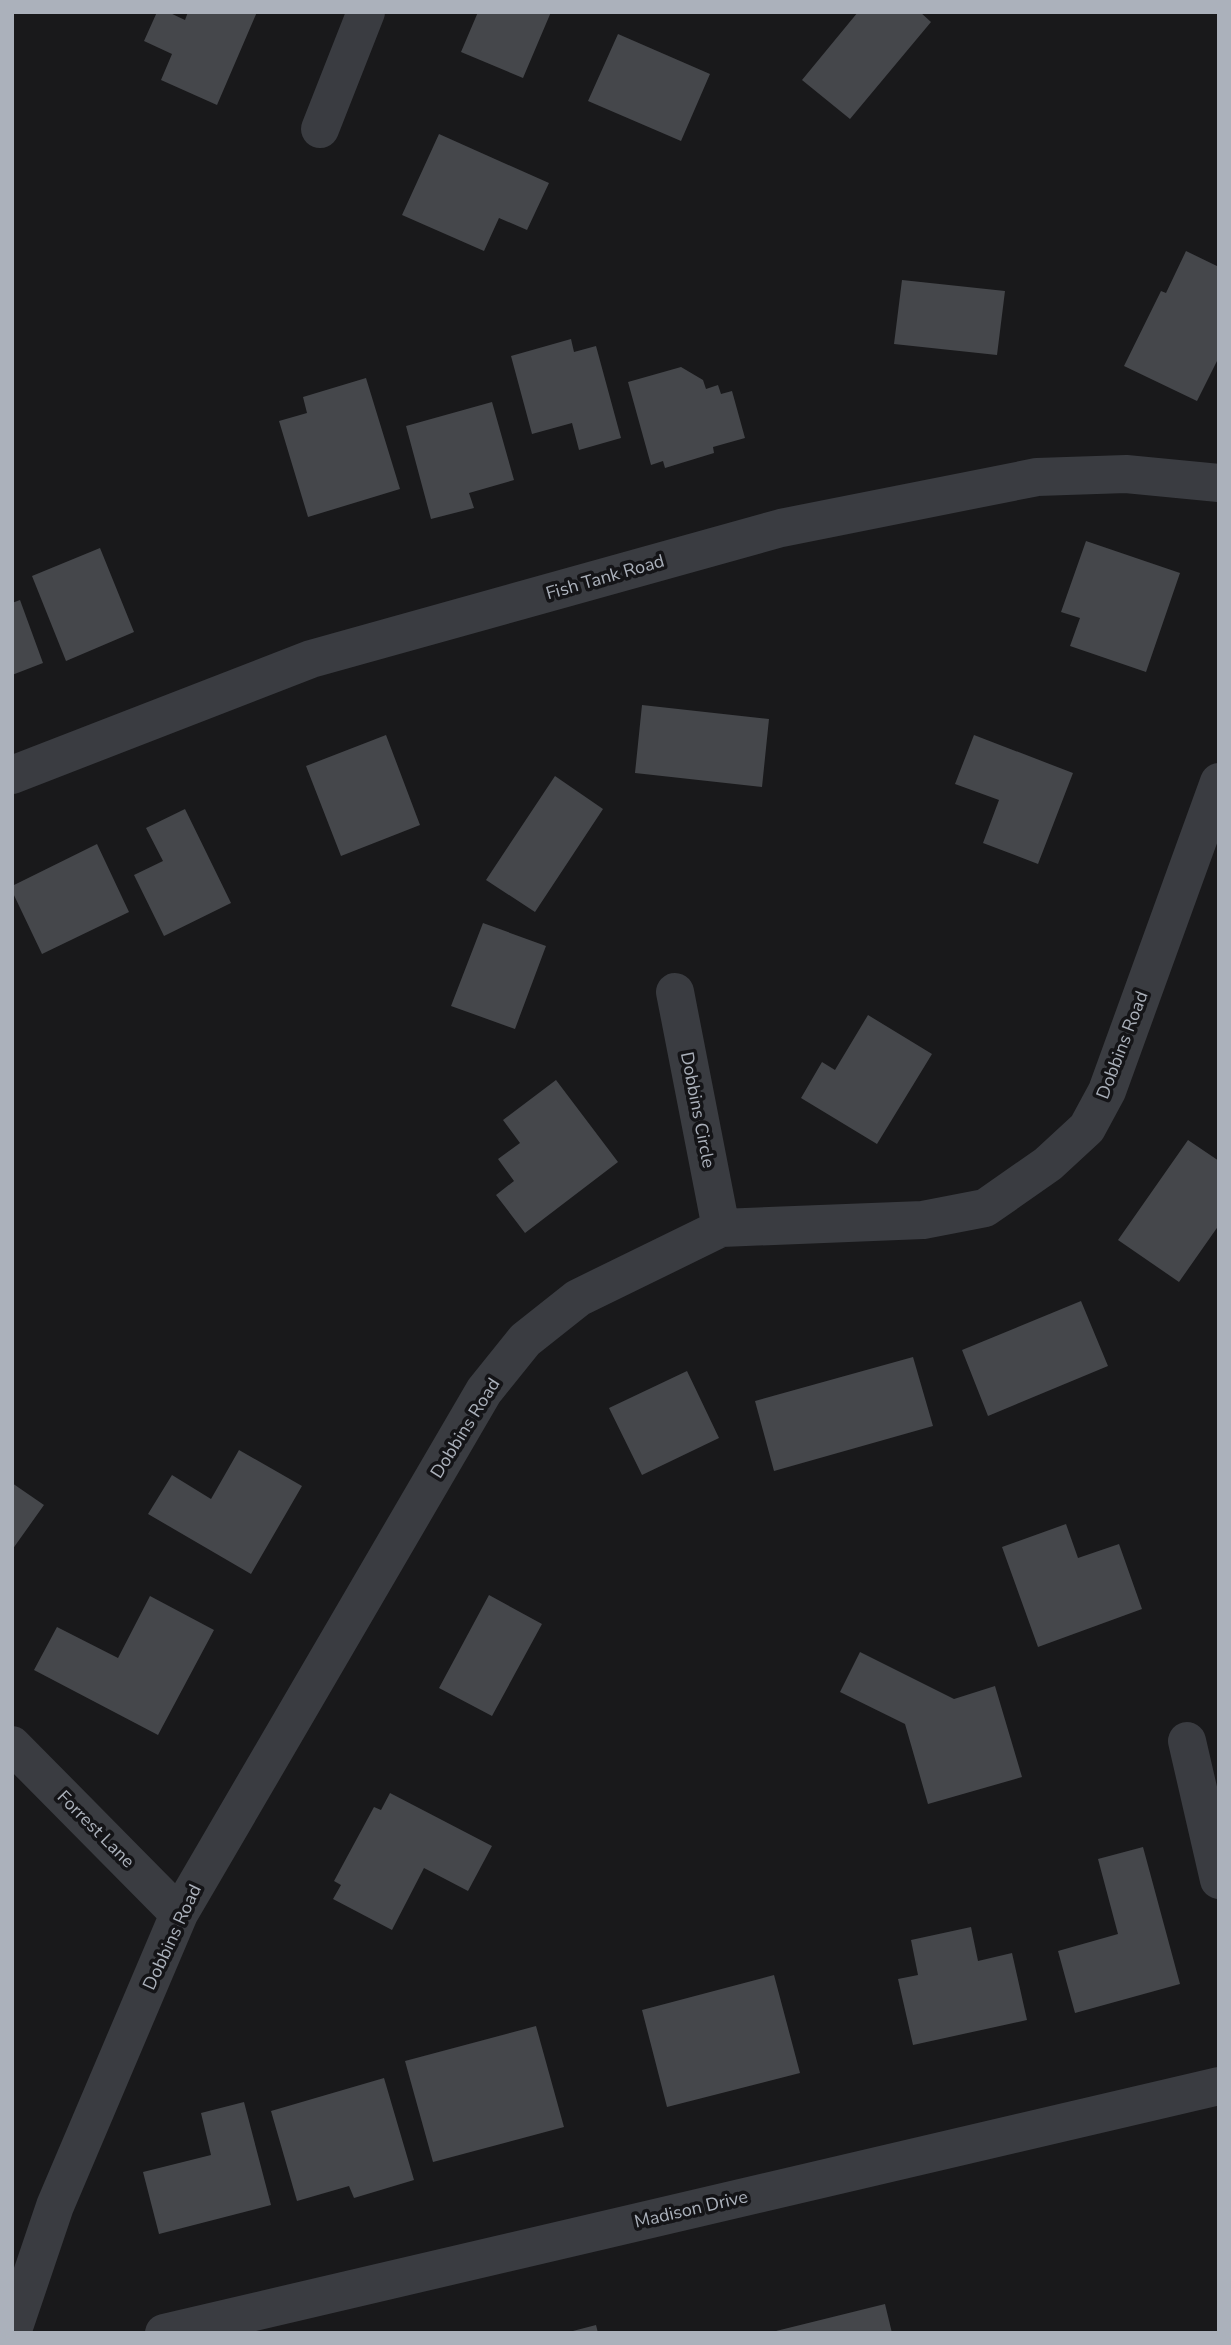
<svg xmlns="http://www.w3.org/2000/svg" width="1231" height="2345" font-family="'Nunito Sans',sans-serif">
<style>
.building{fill:#45474b}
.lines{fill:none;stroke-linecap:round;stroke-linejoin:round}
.minor{stroke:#3a3c41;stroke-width:38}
.labels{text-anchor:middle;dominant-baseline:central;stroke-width:7;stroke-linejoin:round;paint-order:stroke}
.street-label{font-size:18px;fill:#abb1bb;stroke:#141417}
</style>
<rect width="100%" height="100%" fill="#19191b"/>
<path class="building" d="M157,12h11l17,8 3,-8h69l-40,93 -56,-25 11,-26 -28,-13z
M478,12h73l-28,66 -62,-26z
M858,12h62l11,10 -81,97 -48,-39z
M618,34l92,40 -29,67 -93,-40z
M439,134l110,49 -22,47 -28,-12 -15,33 -82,-36z
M1186,251l33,16v90l-22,44 -73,-35 37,-75 5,2z
M902,280l103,11 -8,64 -103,-11z
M571,339l3,13 22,-6 25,92 -42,12 -7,-27 -40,11 -21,-78z
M681,367l22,13 3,9 12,-4 3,9 11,-3 13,47 -32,9 1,6 -49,15 -2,-7 -12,4 -23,-83z
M366,378l34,111 -92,28 -29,-96 28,-8 -4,-16z
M492,402l22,78 -45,13 5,15 -43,11 -25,-93z
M1086,541l94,32 -34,99 -76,-26 10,-28 -19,-6z
M100,548l34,84 -68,29 -34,-85z
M20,600l23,63 -31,12v-72z
M642,705l127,14 -7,68 -127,-14z
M386,735l34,90 -79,31 -35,-90z
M974,735l99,38 -35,91 -55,-21 16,-43 -44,-16z
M555,776l48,33 -68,103 -49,-32z
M185,809l46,94 -67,33 -30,-61 29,-14 -17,-33z
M97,844l32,68 -87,42 -30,-63v-5z
M483,923l63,23 -31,83 -64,-23z
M868,1015l64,39 -55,90 -76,-46 21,-36 13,8z
M556,1080l62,82 -93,71 -29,-38 18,-14 -16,-22 22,-16 -17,-23z
M1188,1140l31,21v64l-40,57 -61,-42z
M1081,1301l27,65 -120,50 -26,-66z
M913,1357l20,69 -159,45 -19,-70z
M687,1371l32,67 -77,37 -33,-67z
M239,1450l63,36 -51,88 -103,-60 24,-39 39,24z
M12,1483l32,22 -32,45z
M1066,1524l12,34 41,-14 23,65 -104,38 -36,-100z
M489,1595l53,29 -50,92 -53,-28z
M150,1596l64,34 -56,105 -124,-65 23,-43 61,31z
M860,1652l94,47 41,-13 27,91 -94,27 -23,-80 -65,-32z
M390,1793l102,53 -24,45 -44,-23 -32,62 -59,-31 8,-14 -7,-4 40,-74 7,3z
M1143,1847l37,137 -105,29 -17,-62 60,-17 -20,-75z
M971,1927l7,34 34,-8 15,67 -114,25 -15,-66 20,-4 -7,-35z
M774,1975l26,98 -133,34 -25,-97z
M536,2026l28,101 -131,35 -28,-101z
M384,2078l30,102 -60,18 -5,-12 -52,15 -26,-90z
M244,2102l27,103 -112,29 -16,-62 68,-17 -10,-42z
M885,2304l7,29h-120v-1z
M596,2325l2,8h-29v-1z"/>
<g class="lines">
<path class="minor" d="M320,129l46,-117
M12,775l299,-116 470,-131 256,-51 89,-3 93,9
M675,992l46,236
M1187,1741l32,139
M12,1745l167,169
M12,2333l43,-127 124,-292 305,-523 41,-51 53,-42 143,-70 202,-8 62,-12 63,-44 39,-36 20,-37 112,-309
M164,2333l1055,-247"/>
</g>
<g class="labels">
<g class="street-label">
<text transform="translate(605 577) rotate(-16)">Fish Tank Road</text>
<text transform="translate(1122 1045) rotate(-69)">Dobbins Road</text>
<text transform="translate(698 1110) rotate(79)">Dobbins Circle</text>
<text transform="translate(465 1428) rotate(-58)">Dobbins Road</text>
<text transform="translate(96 1829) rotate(45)">Forrest Lane</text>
<text transform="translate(172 1937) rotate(-65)">Dobbins Road</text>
<text transform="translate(691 2209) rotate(-13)">Madison Drive</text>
</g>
</g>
<rect width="1231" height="2345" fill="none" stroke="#abb1bb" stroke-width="28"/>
</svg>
